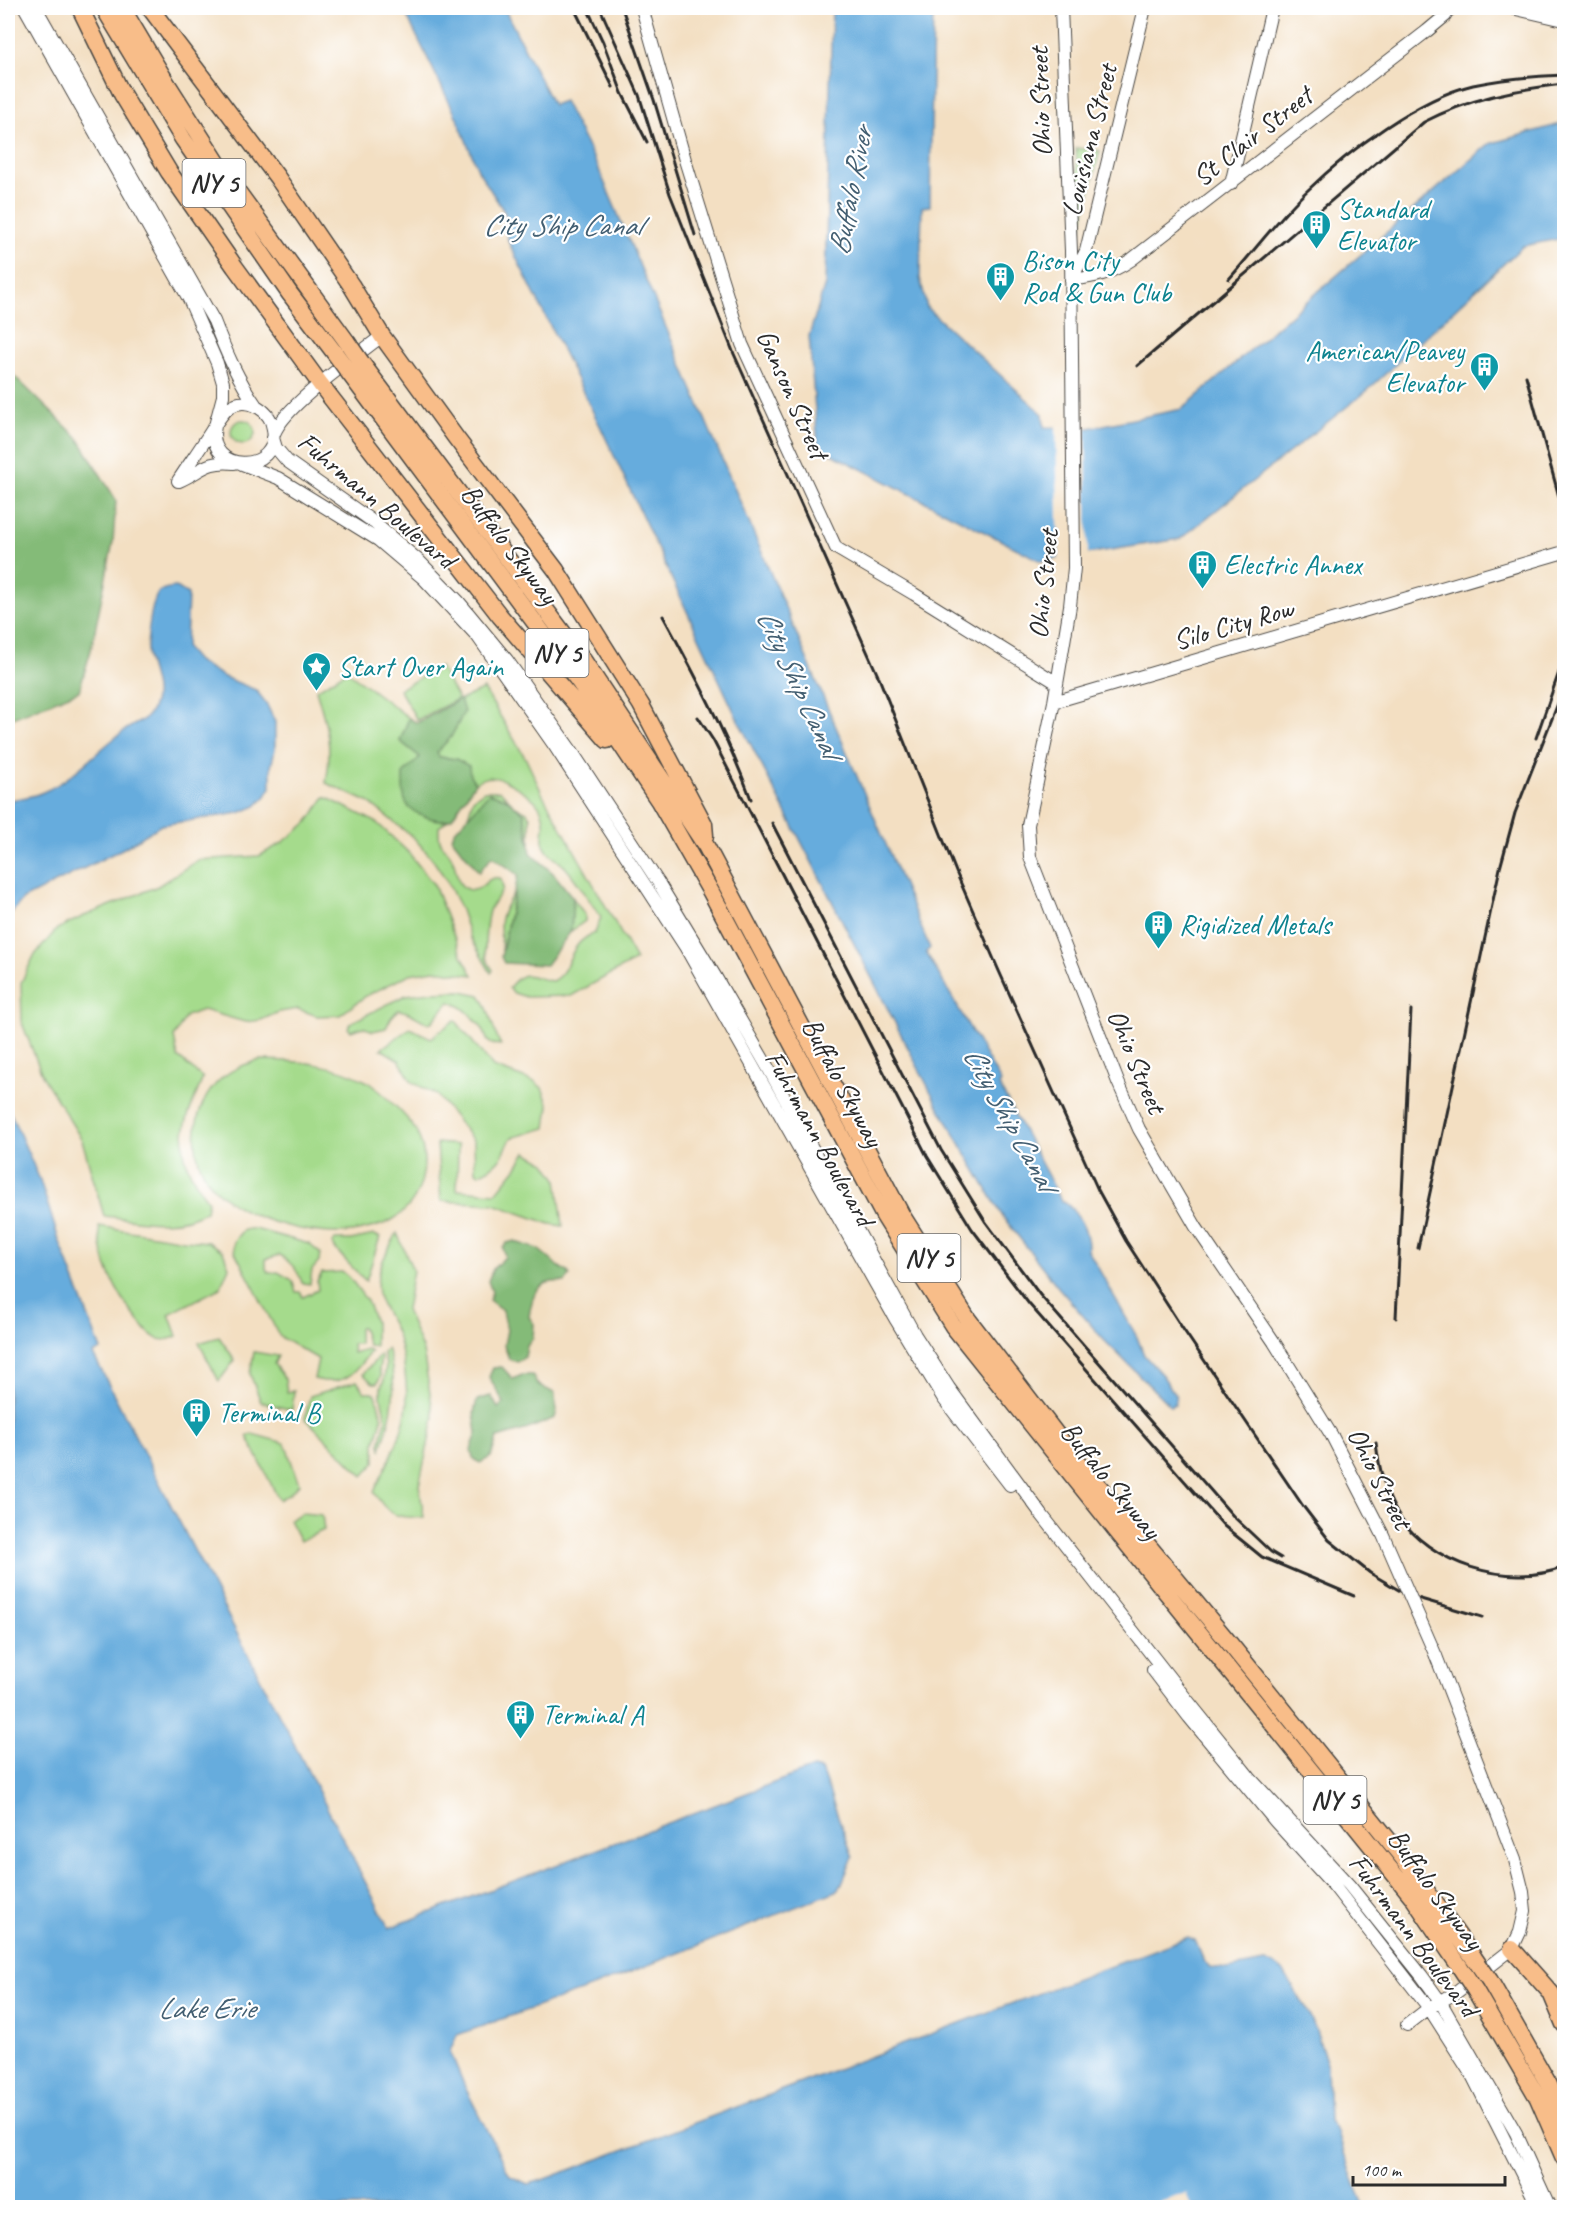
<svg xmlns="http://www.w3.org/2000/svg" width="1572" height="2215" font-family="Caveat,sans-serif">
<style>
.green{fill:#a5db8c;stroke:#68835c;stroke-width:1.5}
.forest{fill:#84bb78;stroke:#587352;stroke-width:1.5}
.water{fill:#66acdd;stroke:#486c84;stroke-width:1.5}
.pier{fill:#f3dfc2}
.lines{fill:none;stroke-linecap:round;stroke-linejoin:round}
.minor-casing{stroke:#494642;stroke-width:14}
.highway-casing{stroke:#494642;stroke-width:19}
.minor{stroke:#fff;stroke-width:12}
.highway{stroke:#f8bd89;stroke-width:16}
.rail{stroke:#2b2b2b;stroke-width:3}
.minor-bridge-casing{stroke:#494642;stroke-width:14;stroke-linecap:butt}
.highway-bridge-casing{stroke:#494642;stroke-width:19;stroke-linecap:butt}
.minor-bridge{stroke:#fff;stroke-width:12}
.highway-bridge{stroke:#f8bd89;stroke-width:16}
.labels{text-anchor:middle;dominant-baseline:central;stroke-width:4.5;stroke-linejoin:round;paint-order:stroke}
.shield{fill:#fff;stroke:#6b6b6b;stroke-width:1.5}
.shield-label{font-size:27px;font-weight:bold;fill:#2b2b2b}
.street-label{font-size:28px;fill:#2b2b2b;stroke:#fff}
.culture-label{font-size:28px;fill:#0d838f;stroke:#fff;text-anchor:start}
.water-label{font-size:30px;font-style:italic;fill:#435f72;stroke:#fff}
</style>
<rect width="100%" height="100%" fill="#fff"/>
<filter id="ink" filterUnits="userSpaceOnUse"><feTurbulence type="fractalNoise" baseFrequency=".0167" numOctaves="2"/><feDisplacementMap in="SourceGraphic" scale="12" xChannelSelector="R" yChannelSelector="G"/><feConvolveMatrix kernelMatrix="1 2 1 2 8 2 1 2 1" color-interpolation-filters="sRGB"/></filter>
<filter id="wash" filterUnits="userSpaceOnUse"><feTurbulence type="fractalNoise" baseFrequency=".008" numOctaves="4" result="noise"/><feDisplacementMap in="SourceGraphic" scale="24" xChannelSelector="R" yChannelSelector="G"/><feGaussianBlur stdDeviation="1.35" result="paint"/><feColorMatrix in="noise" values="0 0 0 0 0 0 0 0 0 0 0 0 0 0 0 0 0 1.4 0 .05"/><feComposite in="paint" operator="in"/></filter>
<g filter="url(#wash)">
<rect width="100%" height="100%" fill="#f3dfc2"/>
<path class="green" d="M1076,148l24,3 -20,82z
M231 432a12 12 0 1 1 24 0a12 12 0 1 1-24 0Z
M440,667l18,32 -41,21 -18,-31z
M347,671l62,47 -9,23 20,16 -6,7 28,57 6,-1 -9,7c-1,23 7,17 14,33 4,10 3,29 18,30 13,1 15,-15 29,-12 8,13 -4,19 -10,30 -4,10 -6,39 -4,49 1,5 4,9 7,13l-2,3 -21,-36 -9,-27 -14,-29 -14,-21 -18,-21 -45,-36 -44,-20c7,-37 1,-57 -10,-93z
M484,689l42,70 16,34 94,167 -65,36 -45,1 -12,-4 -5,-5c16,-22 21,-10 43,-7 22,-11 13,-37 43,-48l6,-16c-12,-16 -22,-34 -35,-49 -6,-7 -15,-11 -20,-19 -5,-8 -3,-13 -2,-22 2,-24 -17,-34 -35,-44 -12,-7 -22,-8 -34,0l-19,-24 -17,-2 -2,-6c12,-14 30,-29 23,-51z
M484,791h16l14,14 13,7 3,5v28l-6,-32 -56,3 5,-17z
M325,797l51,25 32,30 26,33 27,69 12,21 -39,-5 -24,4 -44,22 -26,19 -23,1 -19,-7 -19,3 -18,8 -16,2 -42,-12 -17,6 -12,21 4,20 25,21c-22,53 -32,73 5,123l-2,10c-32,19 -67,8 -102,5l-22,-76 -39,-63 -21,-54 -1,-40 13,-27 23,-27 25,-12 76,-31 40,-26 61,-4 23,-13 25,-20z
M514,892l-12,59c-3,-32 -5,-30 12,-59z
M573,898l12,17v6l-14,10z
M461,991l19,4c12,17 11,33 21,50 -3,-1 -6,0 -9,-1 -7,-2 -6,-11 -10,-16 -8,-10 -19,-23 -32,-26 -9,6 -11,15 -20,21 -13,-3 -18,-12 -32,-13l-7,8 -5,10 -13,3 -10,-4 -12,4 -3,-3 2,-5 56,-28 25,-3z
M455,1020l38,47 42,15 7,6 7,17 -3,23 -35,10c-9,20 -12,26 -32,36l-4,-3 -1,-30 -37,-46 -25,-13 -13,-22 -18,-11 29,-21 21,10z
M260,1060c41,1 73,3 110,23 7,5 14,12 20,18 10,9 21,20 27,32 15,30 5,70 -25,87 -8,5 -21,8 -30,10 -42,10 -114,-9 -145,-39 -32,-31 -27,-87 6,-114 11,-9 23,-13 37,-17z
M437,1143l21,2 -1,45 39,3 21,-26 9,-15 20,11 11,16 6,47 -13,-2 -56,-20 -53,-3z
M99,1226l85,14 24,2 15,9 6,16 -9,21 -51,26 8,22c-7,3 -12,5 -18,3 -10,-3 -15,-12 -21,-19 -22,-26 -38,-59 -39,-94z
M248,1229h7l54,15 11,9 -1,9 -7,8 -2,14 -8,-1c-4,-13 -11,-20 -22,-28l-14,4v10l3,4 9,-1 14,8 4,12h4l3,5 15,-7 -1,-9 5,-8 21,-1 7,6 17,23 8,21v24l-7,-1 -6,-18 -3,1v16h-7l1,9 14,-4 4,2c-18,23 -25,36 -57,28l4,-20 -38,-22 -46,-87v-9l8,-10z
M397,1233l16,37 -7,40 17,41 11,67 -15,67 5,32c-27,2 -37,-2 -50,-25 12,-26 27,-52 32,-80 3,-19 -3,-64 -11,-82 -4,-11 -13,-21 -16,-32 -7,-22 8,-47 18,-65z
M374,1235l6,2 -14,44c-6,-5 -33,-33 -34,-38l3,-3h16z
M219,1337l16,23 -16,21 -20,-38z
M387,1348c12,37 6,66 -6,101l-1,-5 6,-25 -5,-22v-10l3,-7 2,-15 -3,-13z
M254,1352l24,4 -4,8 11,15 2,13 7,-1 -2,19 -31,-8 -11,-28z
M380,1355l1,3 -2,12 2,6 -4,7h-4l-10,-9z
M357,1381l7,11h8l4,2 6,25 -7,24v20l-12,13 -58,-58 5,-22z
M252,1434l33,9 14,41 -9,9 -11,7 -32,-64z
M302,1513l20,2 2,15 -24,11 -11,-21z"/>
<path class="forest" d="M8,370l70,68 38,62 -3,42 -22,108 -12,41 -71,29z
M460,699l4,13 -13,25 -14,15 2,5 17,2 13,7 1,9 5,8 -23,35c-11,6 -40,-3 -46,-15 -4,-9 -3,-19 -3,-29l17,-17 -20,-16 9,-23 8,5z
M489,793l16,5 19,15 7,40 23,21 19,24 -2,33 -25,34 -42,-2 -3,-6 17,-82 -26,-19 -13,16 -27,-34 2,-6z
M515,1241c7,4 19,6 24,9 10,7 16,16 29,22l2,4 -5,6c-27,-3 -33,11 -36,35l5,7 -1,14 -6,8 -2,11 -8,5 -8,-3 -5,-14 3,-15 -4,-19 -14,-11 3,-8 -4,-11 5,-12 12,-12 -2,-9 4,-5z
M502,1367l11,12 9,-4h10l5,9 17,9 3,17 -2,8 -27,11 -31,9 -6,19 -11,6 -7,-4 -2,-9 6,-17 -3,-20 3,-13 14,-4 7,12 6,-5 -15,-26 4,-9z"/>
<path class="water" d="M403,8h101l49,97 11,-4 33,64 333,783 -4,4 75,130 -2,3 62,115c16,10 28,31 27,50l49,87 7,18 19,21 13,20 -1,8 -5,2 -66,-66 -46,-53 -55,-70 -66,-113 -201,-388 -135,-288 -93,-187 -3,-28 -26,-41 -23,-56z
M832,8h101l-3,198 -8,1 -2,71 7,30 116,106 1,13 45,1 93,-19 307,-265 75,-21v115l-41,8 -155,144 -188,149 -139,22 -223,-114 -9,-111 16,-52z
M176,587l12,7 -2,54 11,13 27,16 32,13 10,13 9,19v27l-4,18v20l-5,9 -10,10 -17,7 -78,12 -37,23 -101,51 -15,18v-116c11,-3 25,-4 35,-9 31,-13 54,-42 81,-61 9,-7 24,-11 28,-22 8,-18 -1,-33 -4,-50 -3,-11 3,-59 11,-67 4,-4 11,-4 17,-5z
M8,1107l32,73 18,57 43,113 -8,4 296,574 424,-160 8,2 32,87 -14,33 -244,96 -138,49 -7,16 15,36 45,89 18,8 15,-4 645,-243 7,3 9,21 6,6 18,2 36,-7 10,2 10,8 22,36 10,22 11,34 2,57 9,12 12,39 15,35h-1357z"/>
<path class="pier" d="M1056,425h30l2,132 -29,5z
M1187,2193l5,14h-34l-1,-4z"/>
</g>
<g filter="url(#ink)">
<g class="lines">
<defs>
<path id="minor" d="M25,8l164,291 28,64 6,20v13l-7,26
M36,8l178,313c12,31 24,59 43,86
M642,8l43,152 57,184 94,204 78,46 143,89
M1061,8l10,243 3,317 -4,38 -16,96 -26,123 2,32 88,225 21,47 57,98 78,115 58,94
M1512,8l52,12
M1231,184l41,-176
M1072,278l14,-27 59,-243
M1071,280c24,-3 39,-6 60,-20l296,-229 18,-15 5,-8
M274,434c10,-28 82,-78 108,-98
M273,438l3,10 11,13 85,60 46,39 41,42 48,58 68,96 83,126 57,94 52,90 148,269 34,53 93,127 142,181 66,82 99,107 73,91 18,25 76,132 34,75
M242,464l36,14 100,62 46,39 54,58 76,108 132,203 210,372 47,78 67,87
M178,481c9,-14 19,-28 28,-42 13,-18 22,-47 52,-32 8,5 14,13 15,22 8,45 -68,46 -58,-3
M179,481c23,-10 27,-21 55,-18
M1054,702l510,-150
M1153,1670l36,47 86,104 59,65 95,122 44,69 66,131
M1407,2025l22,-17 28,-16 55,-43 8,-17 5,-21 -2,-19 -8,-32 -79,-204"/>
<path id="highway" d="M80,8l42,86 47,78 66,95 86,118 179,231 107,124
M104,8l79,131 107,155 44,58
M122,8l44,74 58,91 123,169
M150,8l127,169 74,108 31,51 74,102 100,132 85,135 63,119 1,12
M363,365l218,292 125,189 195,368 66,104 99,129 160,192 177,219 71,100
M350,374l230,309 79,118 52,91 173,324 69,110 163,204 296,366 48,71
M1512,1949l39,44 13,31
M1490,1981l59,104 15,36
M1475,1990l63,108 26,60"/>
</defs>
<use href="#minor" class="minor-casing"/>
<use href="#highway" class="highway-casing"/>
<use href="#minor" class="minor"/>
<use href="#highway" class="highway"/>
<path class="rail" d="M574,8l39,79
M587,8l16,34 19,51 25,49
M600,8l39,87 31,99 64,160 145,324 77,194 43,99 99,219 28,51 57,88 120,177 26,34 41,33 37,22 75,22
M622,8l32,92 41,135
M1229,279c26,-29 50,-62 79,-89 40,-39 111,-92 165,-105 30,-6 61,-9 91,-10
M1137,366l287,-244c47,-24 88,-32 140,-38
M1526,376l38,139
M1560,483l4,-67
M663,616c33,60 64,119 88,183
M698,717l15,23 214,416 45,73 57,75 195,222 38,31 92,39
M1536,738l28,-80
M772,823l169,327 44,71 55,74 194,222 37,35 10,6
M1418,1248l82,-380 15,-55 49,-125
M1396,1318l15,-308
M1376,1443c3,25 8,48 21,70 31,51 112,76 167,54"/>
<defs>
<path id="minor-bridge" d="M1332,1436l51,99 53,121"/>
<path id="highway-bridge" d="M347,342l16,23
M334,352l16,22
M1474,1958l16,23
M1460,1967l15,23"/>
</defs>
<use href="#minor-bridge" class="minor-bridge-casing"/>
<use href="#highway-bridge" class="highway-bridge-casing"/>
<use href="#minor-bridge" class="minor-bridge"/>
<use href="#highway-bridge" class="highway-bridge"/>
</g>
</g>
<defs>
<symbol id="building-pin" viewBox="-11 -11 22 30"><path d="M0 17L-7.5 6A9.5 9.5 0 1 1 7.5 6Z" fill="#0f9aa8" stroke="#fff"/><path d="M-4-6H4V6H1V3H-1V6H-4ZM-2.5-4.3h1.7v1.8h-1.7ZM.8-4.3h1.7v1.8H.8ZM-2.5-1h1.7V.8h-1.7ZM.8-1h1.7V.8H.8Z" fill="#fff"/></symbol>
<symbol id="sight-pin" viewBox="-11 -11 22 30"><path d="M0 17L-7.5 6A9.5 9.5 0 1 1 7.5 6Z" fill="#0f9aa8" stroke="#fff"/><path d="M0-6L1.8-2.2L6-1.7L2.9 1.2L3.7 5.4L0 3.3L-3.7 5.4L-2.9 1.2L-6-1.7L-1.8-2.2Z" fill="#fff"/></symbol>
</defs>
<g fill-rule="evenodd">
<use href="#building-pin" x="1300" y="208" width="33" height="45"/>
<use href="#building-pin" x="984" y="260" width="33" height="45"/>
<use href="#building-pin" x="1468" y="350" width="33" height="45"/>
<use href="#building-pin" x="1186" y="548" width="33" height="45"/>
<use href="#sight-pin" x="300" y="650" width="33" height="45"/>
<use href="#building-pin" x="1142" y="908" width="33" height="45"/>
<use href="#building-pin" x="180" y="1396" width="33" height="45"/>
<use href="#building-pin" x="504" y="1698" width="33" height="45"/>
</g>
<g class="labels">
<g class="shield">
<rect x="182.5" y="159" width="63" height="48" rx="4.5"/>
<rect x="525.5" y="629" width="63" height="48" rx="4.5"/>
<rect x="897.5" y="1234" width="63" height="48" rx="4.5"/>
<rect x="1303.5" y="1776" width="63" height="48" rx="4.5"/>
</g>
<g class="shield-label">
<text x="214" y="183">NY 5</text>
<text x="557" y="653">NY 5</text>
<text x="929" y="1258">NY 5</text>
<text x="1335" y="1800">NY 5</text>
</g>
<g class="street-label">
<text transform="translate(1040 102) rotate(-92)">Ohio Street</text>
<text transform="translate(1252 136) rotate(-38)">St Clair Street</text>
<text transform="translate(1089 140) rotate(-76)">Louisiana Street</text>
<text transform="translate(793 394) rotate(66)">Ganson Street</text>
<text transform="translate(377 500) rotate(40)">Fuhrmann Boulevard</text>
<text transform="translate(510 544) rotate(53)">Buffalo Skyway</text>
<text transform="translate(1043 584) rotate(-84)">Ohio Street</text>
<text transform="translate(1233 624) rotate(-16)">Silo City Row</text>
<text transform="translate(1137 1061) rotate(67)">Ohio Street</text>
<text transform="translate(843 1082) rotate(62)">Buffalo Skyway</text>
<text transform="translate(820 1138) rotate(61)">Fuhrmann Boulevard</text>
<text transform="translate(1380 1478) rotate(63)">Ohio Street</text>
<text transform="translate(1111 1480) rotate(51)">Buffalo Skyway</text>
<text transform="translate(1436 1889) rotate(54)">Buffalo Skyway</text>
<text transform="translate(1414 1935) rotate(53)">Fuhrmann Boulevard</text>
</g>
<g class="culture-label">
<text x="1337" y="208">Standard<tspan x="1337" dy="32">Elevator</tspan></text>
<text x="1022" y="260">Bison City<tspan x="1022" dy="32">Rod &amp; Gun Club</tspan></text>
<text x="1464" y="350" text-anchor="end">American/Peavey<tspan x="1464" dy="32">Elevator</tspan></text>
<text x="1224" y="564">Electric Annex</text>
<text x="338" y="666">Start Over Again</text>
<text x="1179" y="924">Rigidized Metals</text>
<text x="218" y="1412">Terminal B</text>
<text x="542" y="1714">Terminal A</text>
</g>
<g class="water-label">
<text transform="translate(850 191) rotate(-79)">Buffalo River</text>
<text x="562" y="225">City Ship Canal</text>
<text transform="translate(799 683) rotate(65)">City Ship Canal</text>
<text transform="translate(1010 1118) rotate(61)">City Ship Canal</text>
<text x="206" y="2008">Lake Erie</text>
</g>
</g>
<rect width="1572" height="2215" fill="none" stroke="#fff" stroke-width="30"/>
<path d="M1353 2176v9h152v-9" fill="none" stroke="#2b2b2b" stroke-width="3"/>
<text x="1362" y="2176" font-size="18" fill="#2b2b2b" stroke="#ffffff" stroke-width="4.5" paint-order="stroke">100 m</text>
</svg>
